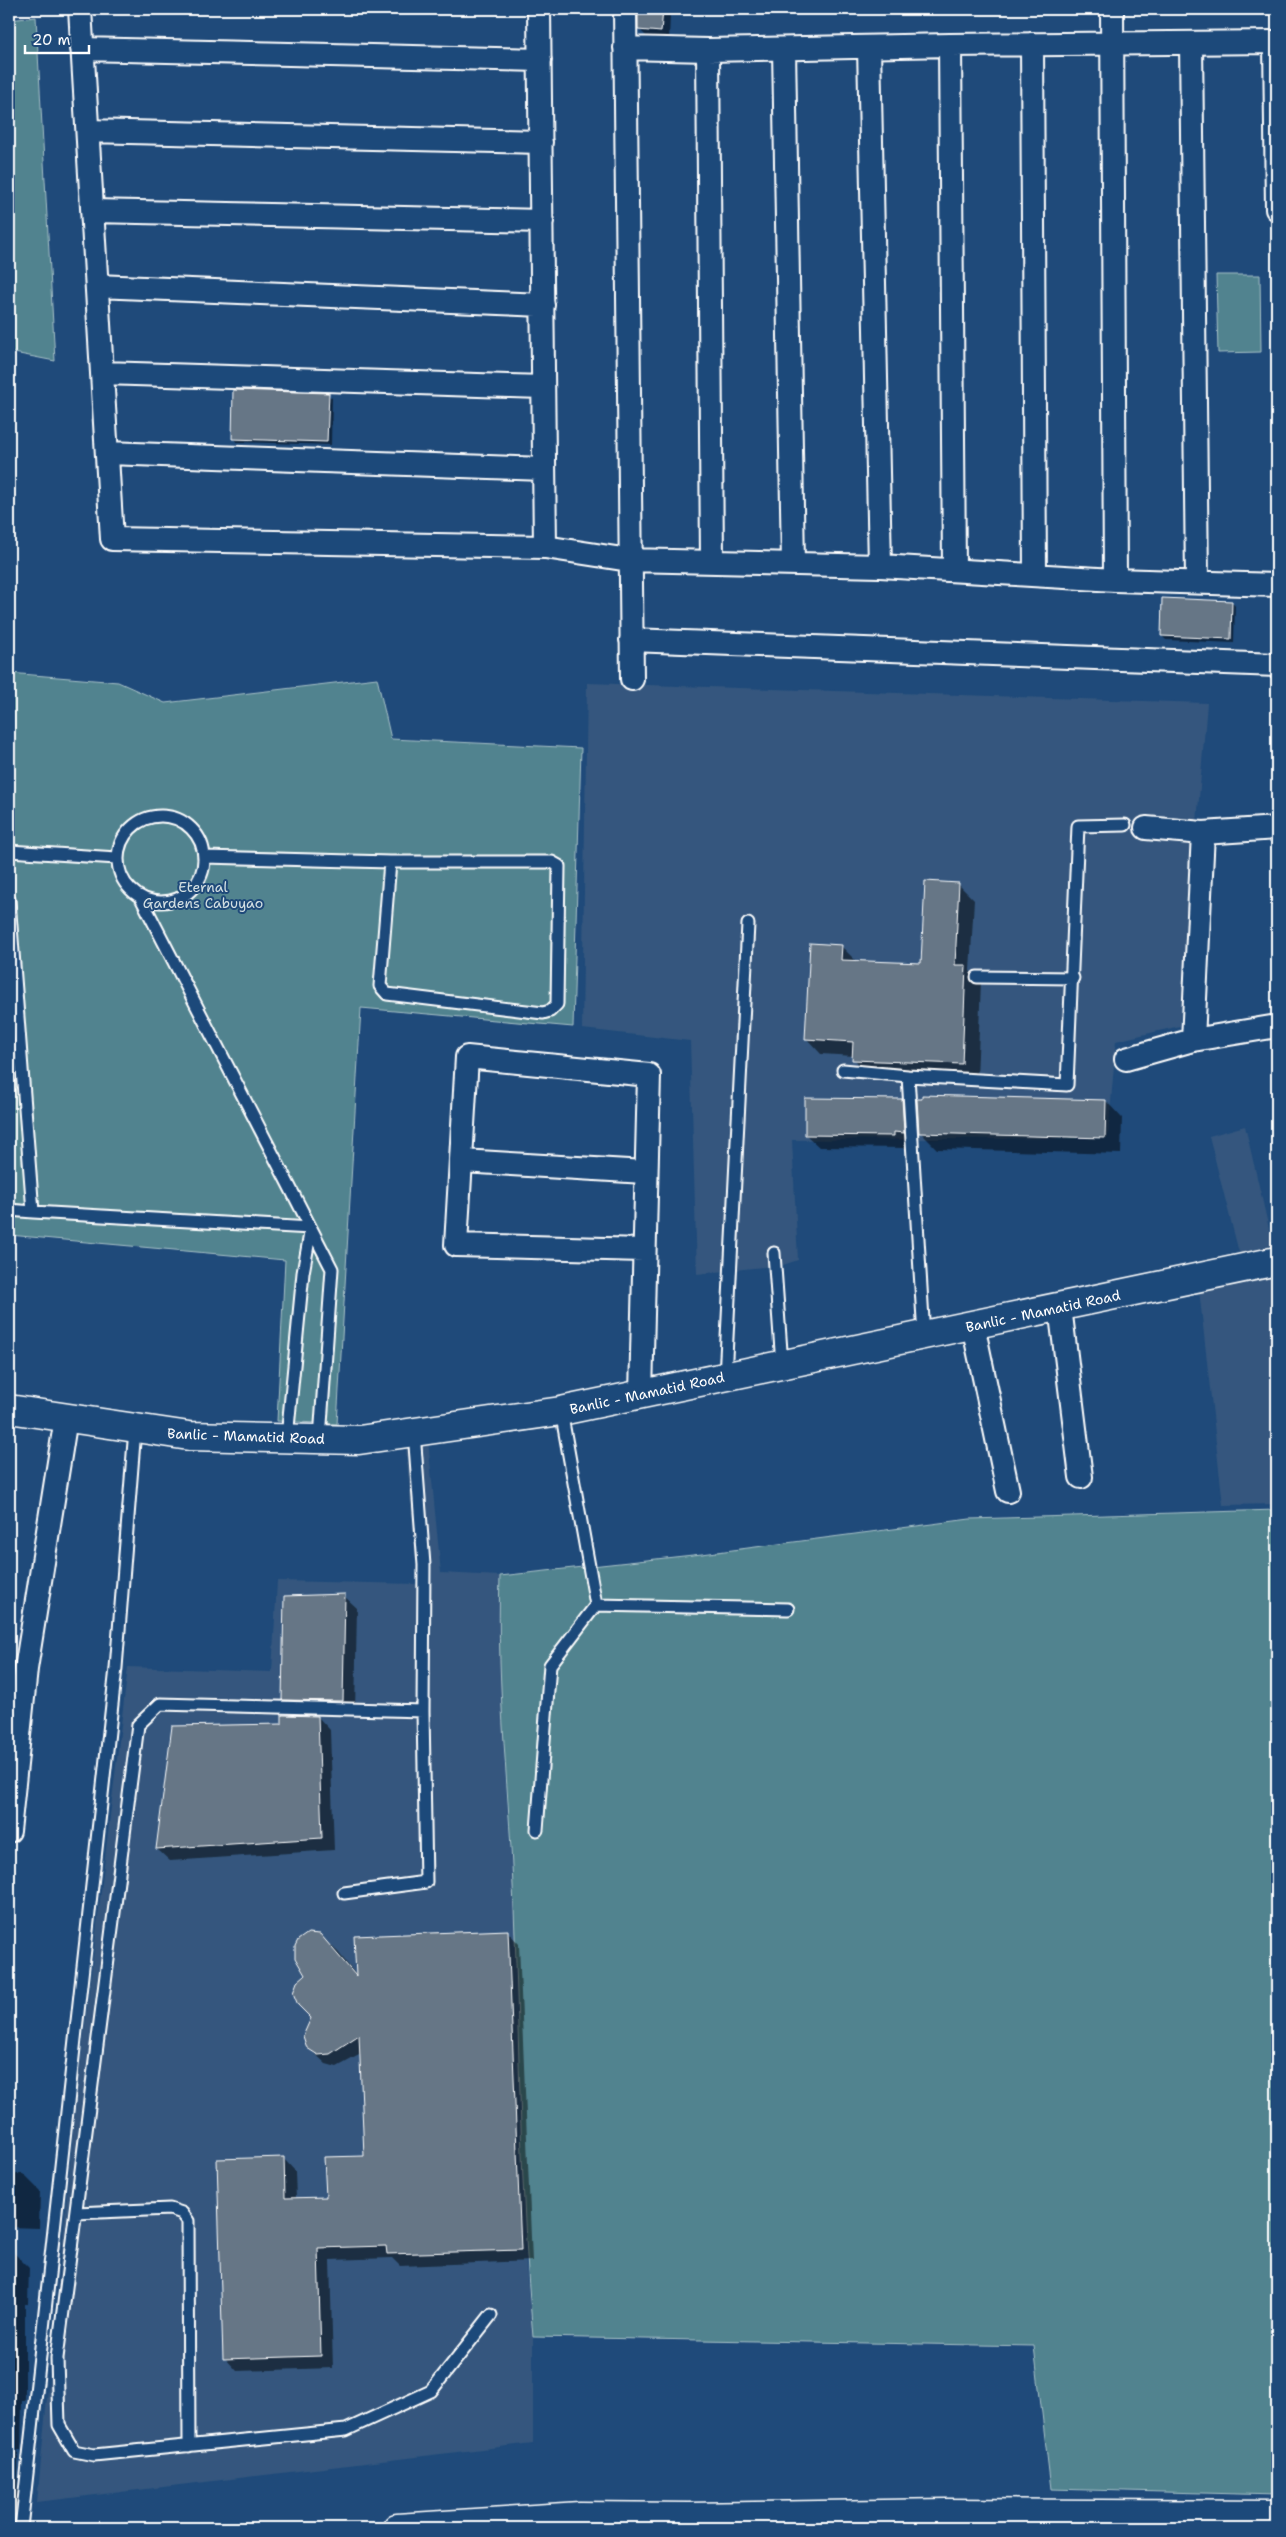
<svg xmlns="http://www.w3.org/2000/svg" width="1286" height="2537" font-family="'Shantell Sans',sans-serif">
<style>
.built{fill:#34577e}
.green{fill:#51838f;stroke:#a8c1c7}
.shadow{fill:#0007}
.building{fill:#667686;stroke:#fff}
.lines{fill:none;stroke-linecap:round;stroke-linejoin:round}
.service-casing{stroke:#fff;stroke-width:15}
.minor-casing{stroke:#fff;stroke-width:26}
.tertiary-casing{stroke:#fff;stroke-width:31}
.secondary-casing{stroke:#fff;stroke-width:31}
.service{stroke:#1f4a7a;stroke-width:11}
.minor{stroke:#1f4a7a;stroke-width:22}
.tertiary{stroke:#1f4a7a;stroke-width:28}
.secondary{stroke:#1f4a7a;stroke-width:28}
.labels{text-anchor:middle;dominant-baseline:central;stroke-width:4;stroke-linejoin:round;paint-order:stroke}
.park-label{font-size:14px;fill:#d4e0e3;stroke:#1f4a7a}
.street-label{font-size:14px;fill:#fff;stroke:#1f4a7a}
</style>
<rect width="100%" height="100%" fill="#1f4a7a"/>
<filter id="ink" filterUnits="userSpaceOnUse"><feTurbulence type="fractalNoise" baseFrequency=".02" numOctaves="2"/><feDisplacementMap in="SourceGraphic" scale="10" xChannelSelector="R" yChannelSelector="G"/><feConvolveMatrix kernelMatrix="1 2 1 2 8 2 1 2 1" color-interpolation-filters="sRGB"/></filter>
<g filter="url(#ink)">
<path class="built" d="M587,683l620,20 -27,323 -64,15 -8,97 -316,2 6,120 -15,5 -86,9 -7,-233 -108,-12z
M1245,1126l25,107 7,19v252l-54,1 -25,-224 46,-9 -35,-136z
M405,1440h23l13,133 59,3 -1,42 5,136 10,152 12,360 7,71v106l-496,59 40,-412 51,-423 144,5 5,-91 141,3z"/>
<path class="green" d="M36,17l19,344 -46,-9v-332z
M1216,275h44l1,77 -43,1z
M9,673l109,9 47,21 212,-25 14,61 190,9 -8,279 -212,-19 -24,416 -60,-3 8,-161 -276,-25z
M1277,1510v985l-226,-6 -17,-143 -501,-9c-13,-142 -13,-285 -19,-428 -4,-111 -18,-222 -14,-333l202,-22 268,-35z"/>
<path class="shadow" d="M639,9h24l7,7 -1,24 -21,-2 -8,-8z
M328,395l4,3 -1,47 -94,-3 -4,-4z
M1232,602l3,4 -1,37 -68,-3 -4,-4z
M958,884l16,16 -4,71 11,11 -4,97 -108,-5 -15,-15v-3l-33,-2 -15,-16 35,-92 16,16 65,2z
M901,1100l13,13 2,32 -10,-1v4l-87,-1 -13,-12z
M1106,1101l16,17 -1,36 -184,-5 -17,-17z
M344,1596l13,12 -2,105 -59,-1 -13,-13z
M318,1717l12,13 4,120 -164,11 -13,-12z
M507,1931l12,13 13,317 -132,5 -8,-8 -62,2 3,108 -96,3 -12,-13 58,-200 12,13 1,28 31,-1 38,-41 -4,-103 -24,13 -11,-3 -17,-16 3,-30 -6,-43 14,-39 18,16 19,24z
M9,2174h14l17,17 -1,37 -30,-1z
M9,2251h3l17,17 -1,36h-3v97h-3l-1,49h-3l-1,64h-8z"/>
<path class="building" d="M638,9h25l-2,23 -23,-2z
M233,390l96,3 -2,49 -95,-3z
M1162,598l70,3 -1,38 -70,-3z
M925,881l34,2 -4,82h11l-4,99 -110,-4 1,-18 -48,-3 5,-96 32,2 -1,15 80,3z
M922,1095l184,5 -1,38 -186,-5 -2,-34h5z
M805,1098l97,1 2,34 -10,-1v4l-89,-1z
M345,1594l-2,107 -61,-1 2,-104z
M282,1715l36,1 4,122 -166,11 16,-123 110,-2z
M508,1930l13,320 -134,4 -1,-8 -68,2 3,108 -98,3 -6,-200 67,-2 1,41 41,-1 -2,-40 40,-1 -5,-121 -29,19 -12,1 -11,-7 -4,-12 8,-18 -13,-13 -5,-12 4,-11 8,-7 -10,-17v-12l3,-6 10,-7 12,1 36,42 -2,-40z"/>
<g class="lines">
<defs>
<path id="service" d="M118 859a43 43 0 1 1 86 0a43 43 0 1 1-86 0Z
M9,851l108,7
M204,857l186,5h162l7,4 -2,138 -7,7 -7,2 -156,-19 -7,-8 10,-124
M141,898l191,371 -12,169
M9,900l24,312 278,16
M977,977l96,1
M843,1070l65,6 159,9 11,-259 47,-1
M908,1076l16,260
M9,1210l24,2
M774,1253l8,112
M725,1377l23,-453
M561,1411l35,194 192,4
M287,1438l16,-165 8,-45
M423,1711l-263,-7 -22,21 -81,633 2,67 15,26 20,4 252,-25 85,-39 60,-76
M537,1830l13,-165 46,-60
M344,1893l82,-11 -3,-171 1,-146 -10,-133
M76,2213l94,-4 12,4 6,8 1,225
M21,2528l95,-860 19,-239"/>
<path id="minor" d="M80,9l32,530 433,8 84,13 251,6 235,14 162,5
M539,9l6,538
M625,9l7,670
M1112,9l3,571
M1275,42l2,167
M1191,43l6,539
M1032,44l3,530
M950,45l4,524
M869,47l11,519
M625,48l83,2 242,-5 327,-3
M82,49l458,11
M784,49l9,515
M708,50l4,511
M88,131l453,11
M93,211l449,10
M97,286l446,19
M103,373l440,14
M108,453l436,16
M631,640l646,25
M1146,828l57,5 74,-5
M1193,1040l10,-207
M1126,1059l67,-19 84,-14
M462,1161l183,11
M1060,1307l21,170
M973,1325l35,166
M641,1394l8,-319 -182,-18 -11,188 187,5
M9,1831l17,-162 40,-251"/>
<path id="tertiary" d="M397,2528l183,-12 109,1 257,-4 331,2"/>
<path id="secondary" d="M9,1409l180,27 170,4 202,-29 716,-150"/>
</defs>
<use href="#service" class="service-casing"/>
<use href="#minor" class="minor-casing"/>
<use href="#tertiary" class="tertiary-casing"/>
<use href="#secondary" class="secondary-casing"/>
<use href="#service" class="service"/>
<use href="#minor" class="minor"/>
<use href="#tertiary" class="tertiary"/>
<use href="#secondary" class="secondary"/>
</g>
</g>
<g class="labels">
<g class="park-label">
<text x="203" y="887">Eternal<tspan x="203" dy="16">Gardens Cabuyao</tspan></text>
</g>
<g class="street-label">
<text transform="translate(1043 1311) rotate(-12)">Banlic - Mamatid Road</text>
<text transform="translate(647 1393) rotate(-12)">Banlic - Mamatid Road</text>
<text transform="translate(246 1436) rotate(2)">Banlic - Mamatid Road</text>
</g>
</g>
<rect width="1286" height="2537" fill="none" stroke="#1f4a7a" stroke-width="30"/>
<rect x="15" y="15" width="1256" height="2507" fill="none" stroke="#fff" stroke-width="2" filter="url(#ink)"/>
<path d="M25 45v8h64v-8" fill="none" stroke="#ffffff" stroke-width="2.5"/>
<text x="32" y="45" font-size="15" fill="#ffffff" stroke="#1f4a7a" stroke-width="4" paint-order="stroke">20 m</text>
</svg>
